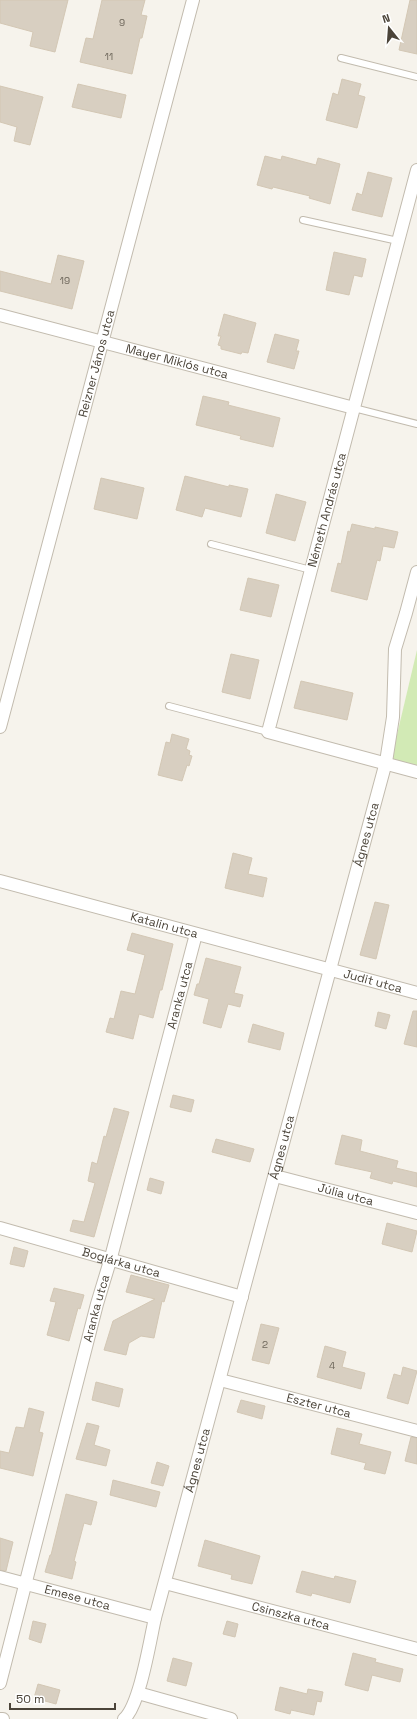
<svg xmlns="http://www.w3.org/2000/svg" width="417" height="1719" font-family="'Space Grotesk',sans-serif">
<style>
.green{fill:#d2eab5}
.building{fill:#d8cfc1;stroke:#d3c7b4}
.lines{fill:none;stroke-linecap:round;stroke-linejoin:round}
.service-casing{stroke:#c2bbae;stroke-width:8}
.minor-casing{stroke:#c2bbae;stroke-width:14}
.service{stroke:#fff;stroke-width:6}
.minor{stroke:#fff;stroke-width:12}
.labels{text-anchor:middle;dominant-baseline:central;stroke-width:3;stroke-linejoin:round;paint-order:stroke}
.number-label{font-size:10px;fill:#6e675b}
.street-label{font-size:12px;fill:#4b4439;stroke:#fff}
</style>
<rect width="100%" height="100%" fill="#f6f3ec"/>
<path class="green" d="M417,650v118l-26,-8z"/>
<path class="building" d="M0,0h68l-13,52 -25,-6 3,-14 -33,-9z
M102,0h43l-4,15 6,1 -5,22h-2l-8,36 -52,-12 6,-24 7,1z
M410,0h7v54l-18,-4z
M342,79l19,5 -3,11 7,2 -8,31 -31,-8 7,-27 5,2z
M78,84l48,11 -5,23 -49,-11z
M0,86l43,11 -13,48 -16,-4 3,-14 -17,-5z
M265,156l16,4 1,-4 34,9 2,-7 22,6 -10,40 -21,-6 1,-2 -37,-9 -1,2 -15,-4z
M368,172l24,6 -10,39 -30,-7 5,-17 5,2z
M334,252l32,7 -4,18 -8,-2 -5,20 -23,-5z
M58,255l26,6 -12,48 -72,-18v-20l51,13z
M224,314l32,9 -8,30 -6,-1 -1,2 -20,-5v-3l-3,-1 3,-9h-3z
M275,334l24,6 -3,11h3l-5,18 -27,-7z
M203,396l26,6 -1,3 52,13 -7,29 -33,-8 1,-3 -45,-11z
M185,476l44,11v-2l19,4 -7,28 -36,-9 -3,9 -26,-7z
M101,478l43,10 -7,31 -43,-10z
M276,494l30,8 -11,39 -29,-8z
M352,524l23,5v-2l23,5 -4,16 -11,-2 -3,15 -3,-1 -10,40 -36,-9 7,-28 3,1 7,-33 2,1z
M248,578l31,7 -8,32 -31,-7z
M231,654l28,6 -9,39 -28,-7z
M301,681l52,12 -6,27 -53,-12z
M172,734l17,5 -3,10 4,2 -1,4 3,1 -3,10 -2,-1 -5,16 -24,-6 8,-33 4,1z
M233,853l19,5 -4,16 19,4 -4,19 -38,-9z
M375,902l14,3 -13,54 -16,-4z
M132,933l41,11 -11,46h-2l-7,28 -14,-4 -6,25 -27,-7 4,-14 4,1 7,-28 14,3 10,-39 -18,-5z
M206,958l35,9 -7,26 9,2 -3,12 -12,-3 -7,24 -18,-5 6,-24 -15,-4 3,-11h2z
M413,1011h4v36l-13,-3z
M378,1012l12,3 -4,14 -11,-3z
M253,1024l31,9 -4,17 -32,-8z
M173,1095l21,5 -3,12 -21,-5z
M114,1108l15,4 -35,125 -24,-6 3,-11 11,2 11,-39 -7,-2 4,-19 5,2 7,-28 2,1z
M342,1135l20,5 -2,11 38,10 -2,7 21,5v14l-24,-6 -1,3 -22,-6 2,-6 -37,-8z
M216,1139l38,10 -4,13 -38,-10z
M150,1178l14,4 -3,12 -14,-4z
M387,1223l30,8 -5,21 -30,-8z
M14,1247l14,4 -4,16 -14,-3z
M131,1275l38,10 -5,17 -2,-1 -8,37 -13,-2 -12,7 -3,12 -22,-5 9,-29 42,-22 -29,-7z
M54,1288l30,7 -4,14 -2,-1 -9,33 -22,-6 9,-33 -6,-1z
M261,1324l18,4 -10,36 -17,-4z
M325,1346l21,6 -4,15 23,6 -4,16 -44,-12z
M403,1367l14,4 -9,33 -21,-6 7,-24 7,2z
M96,1382l27,7 -4,18 -27,-7z
M241,1400l24,6 -3,13 -25,-7z
M29,1408l15,4 -5,20 4,1 -10,43 -33,-8v-17l9,2 7,-26 8,1z
M87,1423l12,3 -5,19 16,5 -4,16 -30,-7z
M337,1428l25,6 -3,10 32,8 -6,22 -21,-5 2,-6 -35,-9z
M411,1437l6,1v26l-12,-3z
M157,1462l12,4 -6,20 -12,-3z
M113,1480l47,12 -4,15 -46,-12z
M66,1494l31,8 -6,23 -7,-2 -10,38 2,1 -4,17 -27,-7 5,-17h1z
M0,1538l13,4 -7,29 -6,-1z
M205,1540l55,16 -8,28 -21,-5 1,-4 -34,-9z
M302,1571l32,8 1,-3 21,5 -6,22 -38,-10 -1,3 -15,-4z
M33,1621l13,3 -5,19 -12,-4z
M227,1621l11,3 -3,13 -12,-3z
M353,1653l23,6 -1,3 28,7 -3,13 -28,-7 -4,16 -23,-6z
M173,1658l19,5 -6,23 -19,-5z
M38,1684l22,6 -4,14 -22,-6z
M280,1687l27,7 1,-5 15,3 -2,10 -4,-1 -3,14 -23,-5 -1,4 -15,-4z"/>
<g class="lines">
<defs>
<path id="service" d="M341,58l76,19
M303,220l95,21
M354,408l63,16
M211,544l100,26
M169,706l99,26"/>
<g id="minor">
<path d="M417,170l-149,562 149,40"/>
<path id="s1" d="M0,315l354,93"/>
<path id="s2" d="M0,727l193,-727"/>
<path id="s3" d="M0,881l417,112"/>
<path id="s4" d="M275,1176l142,37"/>
<path id="s5" d="M0,1228l242,69"/>
<path id="s6" d="M220,1380l197,51"/>
<path id="s7" d="M0,1577l155,41"/>
<path id="s8" d="M165,1583l252,66"/>
<path id="s9" d="M0,1683l97,-379 13,-43 86,-327"/>
<path d="M138,1693l93,26"/>
<path d="M0,1719h3"/>
<path id="s10" d="M124,1719c16,-14 26,-79 31,-101l231,-856 7,-45 2,-68 11,-36 11,-41"/>
</g>
</defs>
<use href="#service" class="service-casing"/>
<use href="#minor" class="minor-casing"/>
<use href="#service" class="service"/>
<use href="#minor" class="minor"/>
</g>
<g class="labels">
<g class="number-label">
<text x="122" y="22">9</text>
<text x="109" y="56">11</text>
<text x="65" y="280">19</text>
<text x="265" y="1344">2</text>
<text x="332" y="1365">4</text>
</g>
<g class="street-label">
<text stroke="none"><textPath href="#s1" startOffset="183">Mayer Miklós utca</textPath></text>
<text stroke="none"><textPath href="#s2" startOffset="376">Reizner János utca</textPath></text>
<text transform="translate(327 510) rotate(-75)">Németh András utca</text>
<text stroke="none"><textPath href="#s10" startOffset="918">Ágnes utca</textPath></text>
<text stroke="none"><textPath href="#s3" startOffset="170">Katalin utca</textPath></text>
<text stroke="none"><textPath href="#s3" startOffset="386">Judit utca</textPath></text>
<text stroke="none"><textPath href="#s9" startOffset="711">Aranka utca</textPath></text>
<text stroke="none"><textPath href="#s10" startOffset="594">Ágnes utca</textPath></text>
<text stroke="none"><textPath href="#s4" startOffset="73">Júlia utca</textPath></text>
<text stroke="none"><textPath href="#s5" startOffset="126">Boglárka utca</textPath></text>
<text stroke="none"><textPath href="#s9" startOffset="387">Aranka utca</textPath></text>
<text stroke="none"><textPath href="#s6" startOffset="102">Eszter utca</textPath></text>
<text stroke="none"><textPath href="#s10" startOffset="270">Ágnes utca</textPath></text>
<text stroke="none"><textPath href="#s7" startOffset="80">Emese utca</textPath></text>
<text stroke="none"><textPath href="#s8" startOffset="130">Csinszka utca</textPath></text>
</g>
</g>
<g transform="translate(389 28) rotate(343)" stroke="#ffffff" stroke-width="3" paint-order="stroke">
<path d="M0-3L7 15L0 10L-7 15Z" fill="#4b4439"/>
<text y="-6" font-size="11" font-weight="bold" text-anchor="middle" fill="#4b4439">N</text>
</g>
<path d="M10 1703v6h105v-6" fill="none" stroke="#4b4439" stroke-width="2"/>
<text x="16" y="1703" font-size="12" fill="#4b4439" stroke="#ffffff" stroke-width="3" paint-order="stroke">50 m</text>
</svg>
